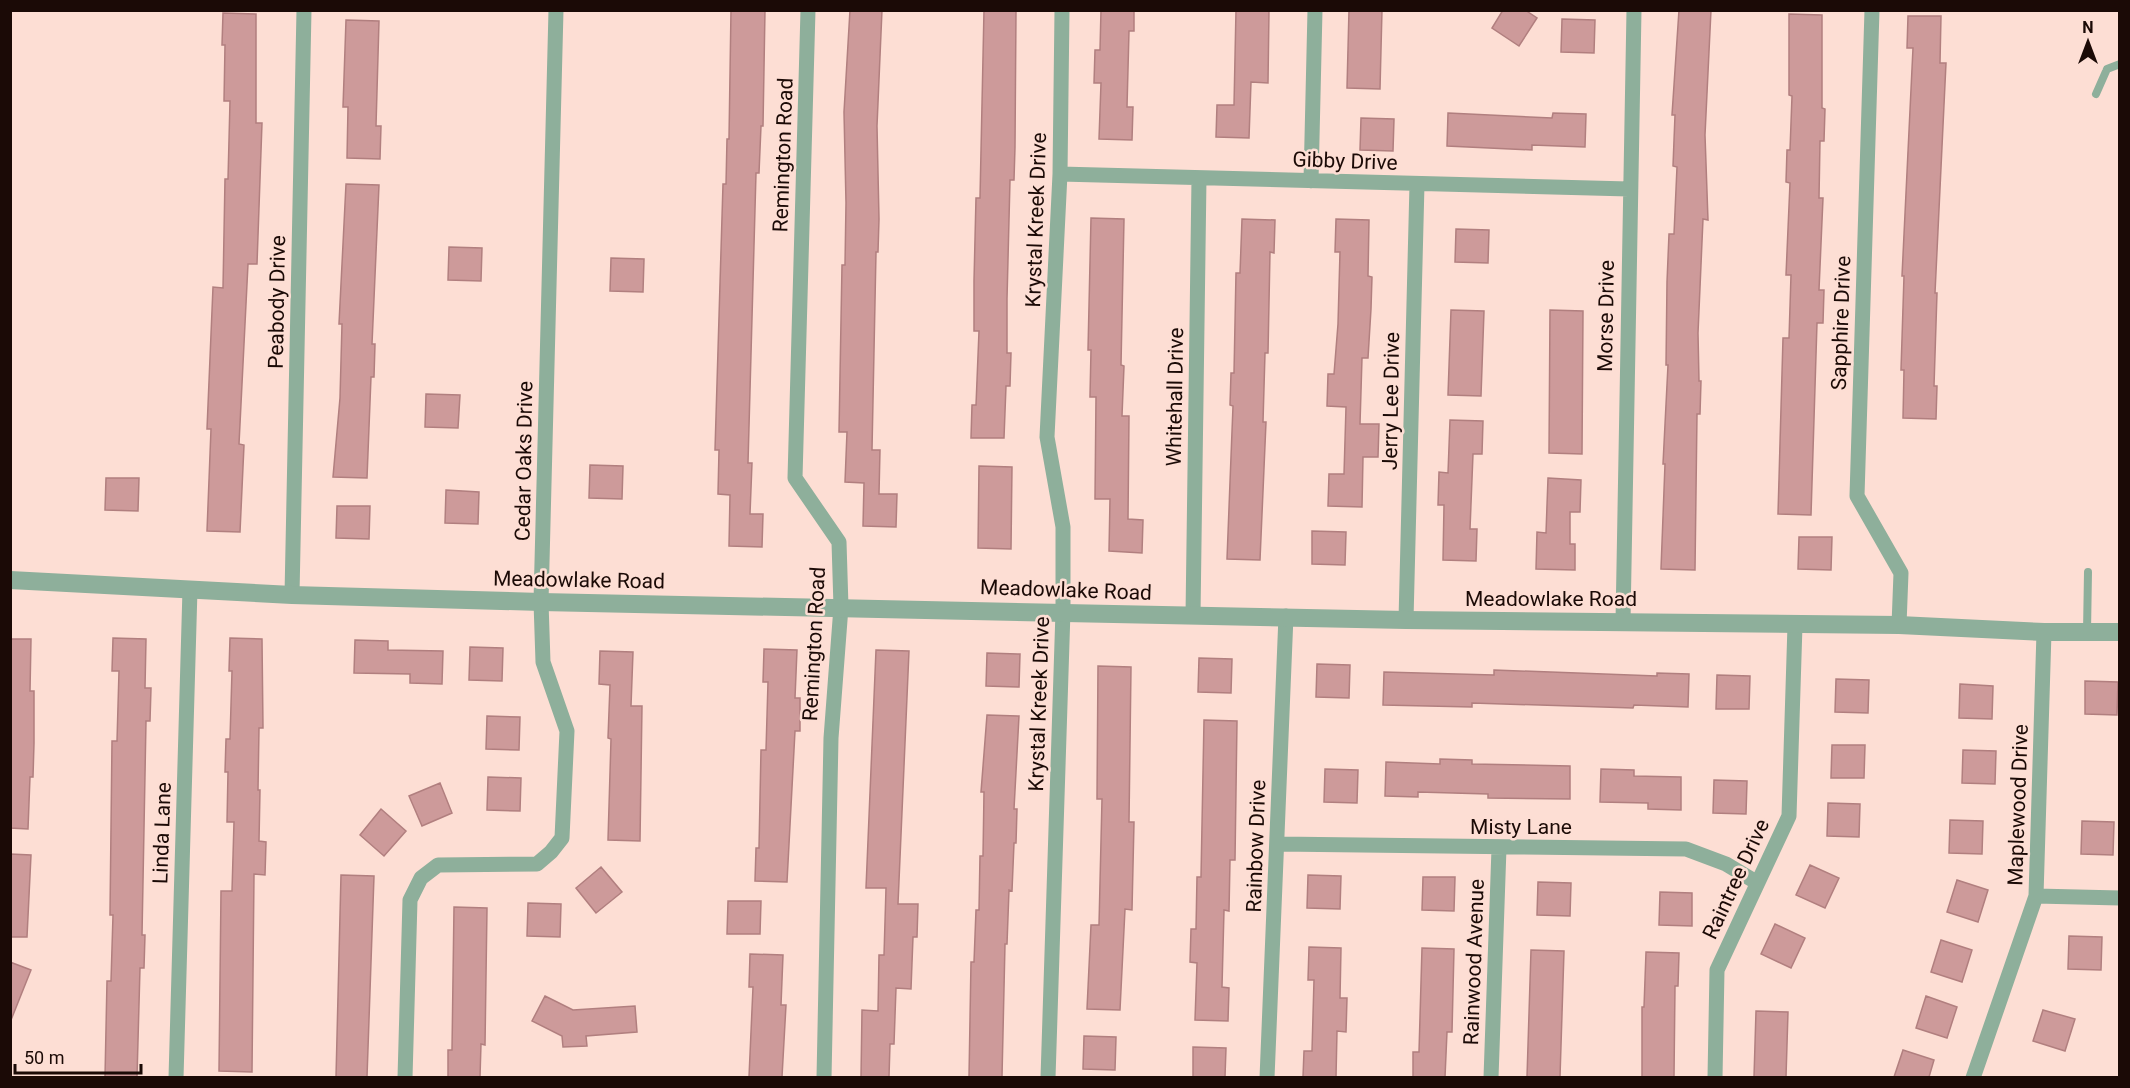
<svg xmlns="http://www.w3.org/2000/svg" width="2130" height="1088" font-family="Roboto,sans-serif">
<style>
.building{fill:#cd9a9a;stroke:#b17f7f;stroke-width:1.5}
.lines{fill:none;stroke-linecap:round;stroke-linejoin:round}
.service{stroke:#8eaf9b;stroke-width:8}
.minor{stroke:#8eaf9b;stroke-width:15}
.tertiary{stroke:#8eaf9b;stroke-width:18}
.labels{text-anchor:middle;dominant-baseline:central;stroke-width:5;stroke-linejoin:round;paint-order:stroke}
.street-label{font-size:21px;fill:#1b0a06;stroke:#fdded4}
</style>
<rect width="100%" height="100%" fill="#fdded4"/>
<path class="building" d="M731,10h34l-2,116h-2l-2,47h-3l-8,290h4l-2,51h13l-1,33 -33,-1 1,-51 -12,-1 1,-44h-4l8,-266h3l1,-45h2z
M850,10h32l-5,116 2,93 -1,33h-2l-4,198h8l-1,44h18l-1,33 -33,-1 1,-43 -19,-1 2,-50h-8l3,-167h3l1,-62 -2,-91z
M984,10h32l-1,137 -1,33h-4l-3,119v54h4l-1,33h-4l-2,52h-33l1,-33h4l3,-74h-5v-50l2,-83h4z
M1101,10h33v21h-5l-2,76h6l-1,33 -33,-1 2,-56h-7l1,-33h5z
M1236,10h33l-1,73 -17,-1 -2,56 -33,-1 1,-32h17z
M1349,10h33l-2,79 -33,-1z
M1503,10h22l12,8 -18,28 -27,-18z
M1679,10h32l-6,125 3,85 -5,-1 -5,114 1,48h2l-1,33h-3l-2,156 -34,-1 4,-105h-2l5,-99h-2l1,-83 2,-48h5l3,-67 -4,-1 2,-51h-3z
M223,13l33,1v109h6l-5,141h-9l-9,180 5,1 -4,87 -33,-1 4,-102h-4l6,-142 10,1 2,-109h3l2,-78h-6l1,-56h-3z
M1789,14l33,1v93l3,1 -1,32h-4l-1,57h4l-4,92h5l-1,33h-6l-6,192 -33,-1 5,-176h6l2,-63h-5l4,-92 -4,-1 1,-32h3l2,-54 -3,-1z
M1908,16h33l-1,47h6l-11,230h2l-3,93h3l-1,33 -33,-1 1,-48h-3l3,-94h-2l11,-228h-6z
M1562,19l33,1 -1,33 -33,-1z
M346,20l33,1 -3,105h5l-1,33 -33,-1 1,-51h-5z
M1448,113l104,5 1,-5 33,1 -1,33 -53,-2v5l-85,-4z
M1361,118l33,1 -1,32 -33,-1z
M346,184l33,1 -7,159h3l-1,33h-3l-4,101 -34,-1 7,-79 2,-74h-3z
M1091,218l33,1 -3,146 3,1 -2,50h7l-1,103 15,1 -1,33 -33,-2 1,-52h-15l1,-102h-6l1,-47h-3z
M1242,219l33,1 -1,33 -4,-1 -2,101h-3l-2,69h3l-6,138 -33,-1 6,-153 -3,-1 1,-32h3l2,-100h4z
M1336,219l33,1 -1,56 4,1 -1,32 -3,49h-6l-2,66h19l-1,33h-15l-1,50 -34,-1 1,-32h15l2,-67 -19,-1 1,-32h6l4,-50 2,-72h-5z
M1456,229l33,1 -1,33 -33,-1z
M449,247l33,1 -1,33 -33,-1z
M611,258l33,1 -1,33 -33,-1z
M1451,310l33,1 -3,85 -33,-1z
M1550,310l33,1 -1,143 -33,-1z
M426,394l34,1 -2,33 -33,-1z
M1450,420l33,1 -1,33h-9l-3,75h7l-1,32 -33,-1 1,-55h-6l1,-33 9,1z
M590,465l33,1 -1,33 -33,-1z
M979,466l33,1 -1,82 -33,-1z
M106,478h33l-1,33 -33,-1z
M1548,478l33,2 -1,32h-10v32h5v26l-39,-1 1,-37 9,1z
M446,490l33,2 -1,32 -33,-1z
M337,506h33l-1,33 -33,-1z
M1312,531l34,1 -1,33 -33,-1z
M1799,537h33l-1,33 -33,-1z
M113,638l33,1 -1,49h6l-1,33h-4l-4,214h3l-1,33h-4l-3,109h-32l2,-96h4l2,-66h-3l2,-174h5l2,-70h-7z
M230,638l32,1 1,89h-4l-1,62h2l-1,51 7,1 -1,33 -11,-1 -2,198 -33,-1 2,-180h11l2,-69h-7l1,-50h-3l1,-33h4l2,-68h-3z
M10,639h21l-1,52h4v52l-1,34h-3l-2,52 -18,-1z
M355,640l33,1v9l55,1 -1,33 -32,-1v-9l-56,-1z
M470,647l33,1 -1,33 -33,-1z
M764,649l33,1 -2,48h5v33h-5l-8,151 -32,-1 1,-33h3l2,-98h5l2,-68h-5z
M876,650l33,1 -11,253h20l-1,33h-4l-2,52 -15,-1 -2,56h-4l-1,33h-28l1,-67 16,1 1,-56h5l2,-67h-20z
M600,651l33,1 -2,54h11l-2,135 -32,-1 3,-101 -3,-1 2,-53 -11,-1z
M987,653l33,1 -1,33 -33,-1z
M1199,658l33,1 -1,34 -33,-1z
M1317,664l33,1 -1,33 -33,-1z
M1098,666l33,1 -2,155h5l-2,88 -7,-1 -5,101 -33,-1 4,-84h8l3,-126h-5z
M1494,670l163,6v-3l32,1 -1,33 -54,-2 -1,3 -161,-5v4l-89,-2 1,-33 110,3z
M1717,675l33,1 -1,33h-33z
M1836,679l33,1 -1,33 -33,-1z
M2085,681l33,1 -1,33 -32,-1z
M1960,684l33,2 -1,33 -33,-1z
M987,715l32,1 -5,93h3l-1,34h-2l-2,48 -3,-1 -2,54h-2l-3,133h-33l2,-115h3l2,-52h3l1,-54h3l1,-64h-3z
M487,716l33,1 -1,33 -33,-1z
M1204,720l33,1 -2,139h-5l-1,51 -5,-1 -2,77 7,1 -1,33 -33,-1 2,-57 -7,-1 1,-33h5l1,-52h4z
M1832,745h33l-1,33h-33z
M1963,750l33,1 -1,33 -33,-1z
M1440,759l32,1v4l98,2v33l-82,-1v-4l-70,-2v5l-33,-1 1,-34 54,2z
M1325,769l33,1 -1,33 -33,-1z
M1601,769l33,1v6l47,1v33l-33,-1v-6l-48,-1z
M488,777l33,1 -1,33 -33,-1z
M1714,780l33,1 -1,33 -33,-1z
M440,783l12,30 -30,13 -13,-30z
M1828,803l32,1 -1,33 -32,-1z
M381,809l25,22 -22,25 -24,-21z
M1950,820l33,1 -1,33 -33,-1z
M2082,821l32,1 -1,33 -32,-1z
M10,854l21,1 -4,82h-17z
M1810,865l29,13 -14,30 -29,-13z
M601,867l21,25 -26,21 -20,-25z
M341,875l33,1 -7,201h-31z
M1308,875l33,1 -1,33 -33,-1z
M1423,877h32l-1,34 -32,-1z
M1957,880l31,10 -10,32 -31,-10z
M1538,882l33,1 -1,33 -33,-1z
M1660,892l32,1v33l-33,-1z
M728,901h33l-1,33h-33z
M528,903l33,1 -1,33 -33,-1z
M454,907l33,1 -2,137 -4,-1 -1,33h-32v-27h4z
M1775,924l30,14 -14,30 -30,-14z
M2069,936l33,1 -1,33 -33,-1z
M1941,940l31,10 -10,32 -31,-10z
M1309,947l32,1 -1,50h7l-1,34 -9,-1 -1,46h-33l1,-26h8l2,-71h-6z
M1422,948l32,1 -2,83h-5l-2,45h-32v-25h6z
M1531,950l33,1 -4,126h-33z
M1646,952l33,1 -1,33h-3l-1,91h-32v-70h2z
M750,954l33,1 -2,50h5l-4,72h-33l4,-90h-4z
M10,962l21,8 -20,50h-1z
M545,996l28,14 62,-4 2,26 -51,4 1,10 -24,1 -1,-11 -30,-15z
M1926,996l31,11 -10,31 -31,-10z
M2043,1010l32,9 -10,32 -32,-10z
M1756,1011l32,1 -2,65h-32z
M1084,1036l32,1 -1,33 -32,-1z
M1193,1047l33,1 -1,29h-32z
M1903,1050l31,10 -5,17h-35z"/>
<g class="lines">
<path class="service" d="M2096,94l11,-25 13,-5
M2087,632l1,-60"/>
<path class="minor" d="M808,10l-13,468 44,64 2,65 -10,131 -7,340
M1872,10l-15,486 44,77 -2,52
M1060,174l569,15
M1311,181l4,-171
M292,595l12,-585
M1193,616l6,-438
M1406,620l11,-436
M1623,622l11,-612
M1278,844l408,5 40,15 30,18
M2036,896l84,2
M176,1078l14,-489
M405,1078l5,-178 11,-22 17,-13 99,-1 14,-12 11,-14 5,-107 -24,-69 -2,-60 15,-592
M1048,1078l15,-467v-84l-16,-90 13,-263 2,-164
M1267,1078l19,-462
M1491,1078l8,-230
M1715,1078l2,-108 72,-154 6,-191
M1973,1078l63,-182 8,-264"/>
<path class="tertiary" d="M10,580l282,15 249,7 865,18 493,5 145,7h76"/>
</g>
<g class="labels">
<g class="street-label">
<text transform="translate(783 155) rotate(-88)">Remington Road</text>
<text transform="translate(1345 161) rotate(2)">Gibby Drive</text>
<text transform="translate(1036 220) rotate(-88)">Krystal Kreek Drive</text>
<text transform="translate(277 302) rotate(-89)">Peabody Drive</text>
<text transform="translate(1606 316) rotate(-89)">Morse Drive</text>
<text transform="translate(1841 323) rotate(-88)">Sapphire Drive</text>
<text transform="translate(1175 397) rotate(-89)">Whitehall Drive</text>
<text transform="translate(1391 401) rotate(-89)">Jerry Lee Drive</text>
<text transform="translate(524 461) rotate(-89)">Cedar Oaks Drive</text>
<text transform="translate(579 580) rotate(1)">Meadowlake Road</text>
<text transform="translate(1066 590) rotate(2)">Meadowlake Road</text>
<text x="1551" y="599">Meadowlake Road</text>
<text transform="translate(814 644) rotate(-87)">Remington Road</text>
<text transform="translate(1039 704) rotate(-88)">Krystal Kreek Drive</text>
<text transform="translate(2018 805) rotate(-88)">Maplewood Drive</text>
<text x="1521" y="827">Misty Lane</text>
<text transform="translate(162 833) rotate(-88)">Linda Lane</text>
<text transform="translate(1256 846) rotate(-88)">Rainbow Drive</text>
<text transform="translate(1736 879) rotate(-65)">Raintree Drive</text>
<text transform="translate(1474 962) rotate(-88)">Rainwood Avenue</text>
</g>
</g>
<rect width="2130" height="1088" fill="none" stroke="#1b0a06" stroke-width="24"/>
<g transform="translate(2088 42)" stroke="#fdded4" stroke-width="4.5" paint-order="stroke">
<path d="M0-4.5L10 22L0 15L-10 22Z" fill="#1b0a06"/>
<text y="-9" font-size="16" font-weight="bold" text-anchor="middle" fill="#1b0a06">N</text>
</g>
<path d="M15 1064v9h126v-9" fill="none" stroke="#1b0a06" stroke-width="3"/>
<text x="24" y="1064" font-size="18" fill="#1b0a06" stroke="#fdded4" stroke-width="4.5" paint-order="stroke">50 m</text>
</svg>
